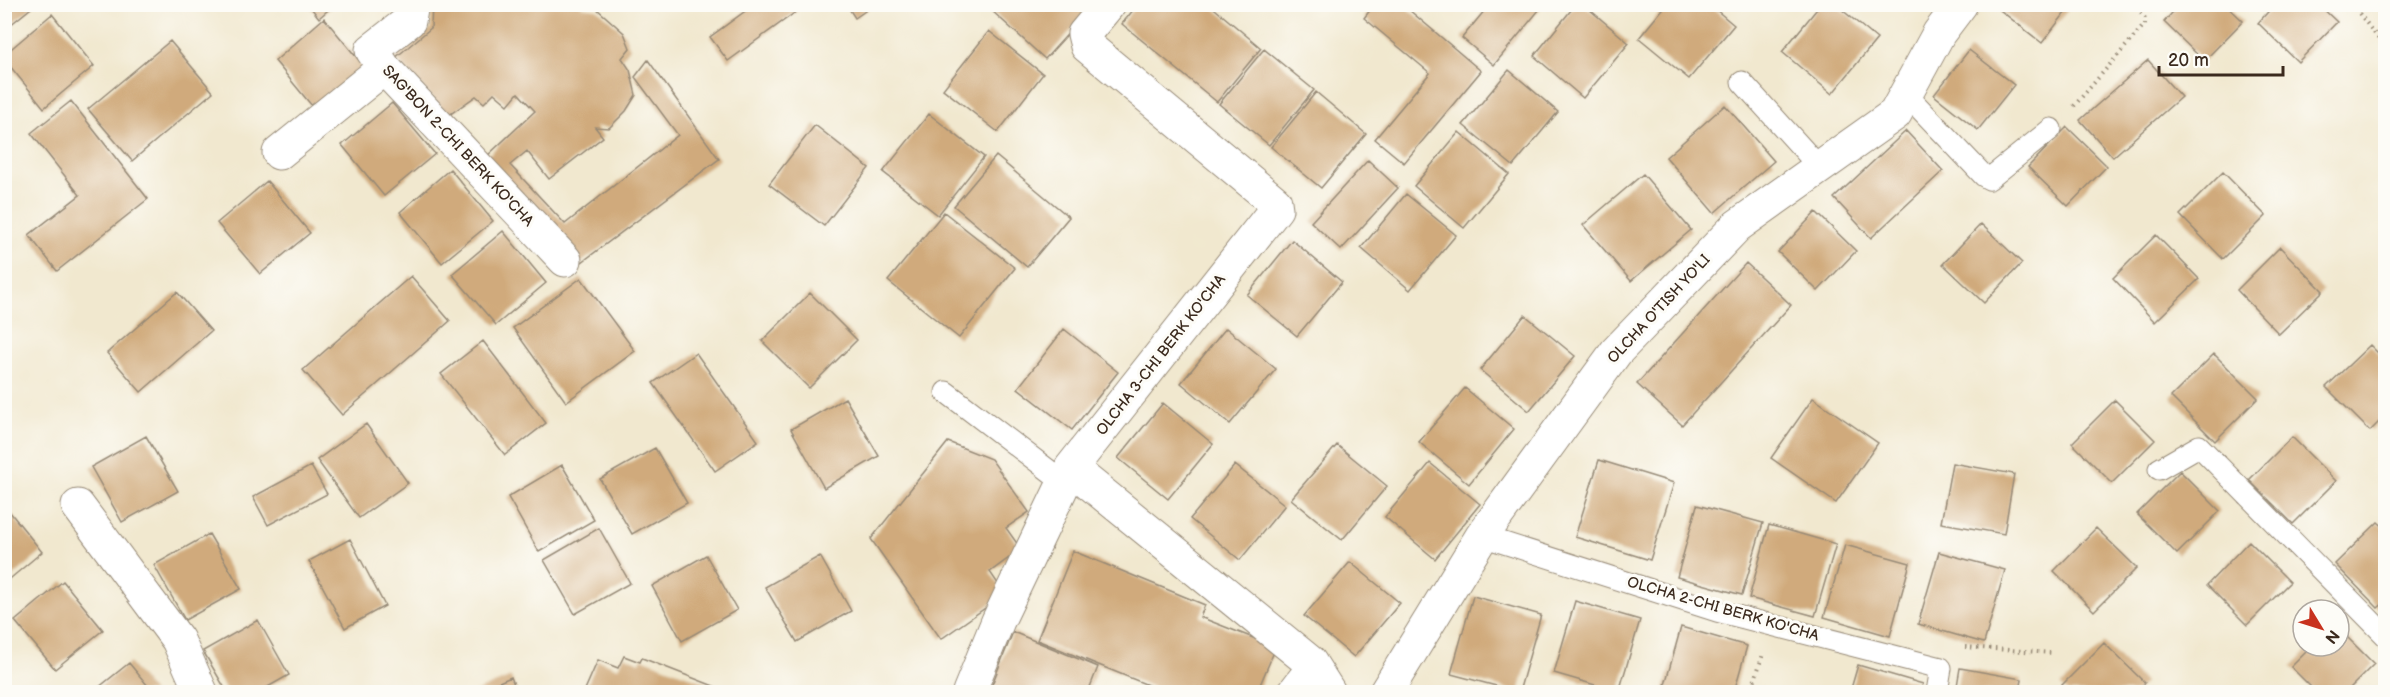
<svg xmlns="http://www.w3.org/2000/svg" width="2390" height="697" font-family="'Balsamiq Sans',sans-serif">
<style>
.building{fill:#d0aa7c}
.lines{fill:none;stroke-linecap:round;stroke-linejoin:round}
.service-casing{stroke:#968976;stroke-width:23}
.minor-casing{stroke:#968976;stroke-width:35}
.path{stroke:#968976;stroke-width:4;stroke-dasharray:1.5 4.5;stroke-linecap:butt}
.service{stroke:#fff;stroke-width:21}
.minor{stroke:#fff;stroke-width:33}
.labels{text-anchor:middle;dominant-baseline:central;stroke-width:6;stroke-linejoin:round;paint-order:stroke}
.street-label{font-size:15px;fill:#3b2a1e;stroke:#fdfcf7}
</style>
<rect width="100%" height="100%" fill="#fdfcf7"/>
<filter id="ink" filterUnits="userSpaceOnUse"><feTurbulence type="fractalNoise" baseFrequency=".0167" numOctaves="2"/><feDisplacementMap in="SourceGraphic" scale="12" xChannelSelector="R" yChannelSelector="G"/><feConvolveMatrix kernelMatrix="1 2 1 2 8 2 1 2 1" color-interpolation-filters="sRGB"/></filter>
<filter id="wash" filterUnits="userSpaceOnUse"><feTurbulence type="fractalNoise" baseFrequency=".008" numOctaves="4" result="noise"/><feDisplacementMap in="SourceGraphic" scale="24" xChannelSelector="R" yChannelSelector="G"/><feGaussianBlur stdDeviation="1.35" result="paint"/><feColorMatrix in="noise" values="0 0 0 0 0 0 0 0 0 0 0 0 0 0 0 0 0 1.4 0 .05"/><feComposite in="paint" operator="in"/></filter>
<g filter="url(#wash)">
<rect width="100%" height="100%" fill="#f1e8cf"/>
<g id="blocks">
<path class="building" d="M4,4h32l-32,26z
M308,4h27l-16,14z
M432,4h57l2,3 4,-3h85l2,3 15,2 27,24 6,15 -8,10 8,12 6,25 -10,16 -17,17 -14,-1 8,10 -54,42 -22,-28 -17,14 55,59 113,-89 -43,-58 13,-17 71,99 -141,106 -92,-108 49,-46 -17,-18 -10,12 -14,-12 -10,10 -8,-7 -27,19 -54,-57 36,-30z
M755,4h37l5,7 -69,50 -18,-24z
M846,4h29l-20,14z
M996,4h99l-50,55 -54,-49z
M1138,4h71l52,44 -44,54 -95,-78z
M1375,4h27l79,67 -77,92 -29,-24 55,-66 -66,-55z
M1490,4h54l-50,61 -32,-27z
M1576,4h7l46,39 -46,55 -49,-42z
M1667,4h42l25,21 -45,54 -50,-41z
M1821,4h14l42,35 -45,55 -50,-42z
M2004,4h68l-30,39 -42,-33z
M2180,4h45l18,17 -39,40 -40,-39z
M2275,4h43l19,18 -39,40 -40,-39z
M52,14l42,52 -50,42 -39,-48v-6z
M324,18l43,52 -50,42 -42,-51z
M989,31l54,43 -45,58 -55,-43z
M170,41l43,51 -81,69 -44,-52z
M1264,49l50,41 -45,55 -50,-41z
M1969,50l45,35 -36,45 -44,-35z
M2148,60l33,37 -68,60 -33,-37z
M1509,70l49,42 -45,54 -50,-41z
M1316,92l50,42 -45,54 -50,-41z
M71,101l77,98 -91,72 -28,-36 51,-40 -49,-62z
M392,103l43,51 -51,42 -42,-51z
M1725,105l49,56 -60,52 -48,-56z
M929,114l55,43 -46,58 -55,-43z
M815,125l54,43 -45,58 -55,-42z
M2067,127l40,39 -39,40 -40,-39z
M1906,131l37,40 -72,67 -37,-40z
M1459,132l50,42 -45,54 -50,-42z
M996,156l73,61 -42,50 -73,-61z
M1368,160l30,28 -57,62 -30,-28z
M450,169l43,52 -51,42 -42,-51z
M2223,172l43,44 -43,43 -43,-44z
M1643,174l48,56 -60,51 -48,-56z
M267,181l43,52 -50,41 -43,-51z
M1406,194l50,41 -46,55 -49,-42z
M944,212l71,56 -56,70 -71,-57z
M1816,212l40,39 -38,40 -40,-39z
M1981,224l41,39 -38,40 -41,-39z
M503,231l43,52 -50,42 -44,-51z
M2156,235l43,44 -44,43 -42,-44z
M1292,240l50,42 -45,54 -50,-41z
M2280,247l43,44 -44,43 -42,-44z
M1746,263l45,42 -109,120 -45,-41z
M411,276l39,45 -108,94 -39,-45z
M581,278l54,73 -69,51 -53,-74z
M177,292l34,39 -70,61 -34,-39z
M810,293l47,47 -48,48 -47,-47z
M1525,315l50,41 -46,55 -49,-41z
M1226,328l50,41 -46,55 -49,-41z
M1064,329l54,43 -46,58 -54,-42z
M483,341l63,82 -41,32 -64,-81z
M2370,345l16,16v54l-16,16 -44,-44z
M696,353l62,88 -43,30 -62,-88z
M2214,354l44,44 -43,43 -44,-44z
M1465,388l49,41 -45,55 -50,-42z
M845,398l34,58 -55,32 -33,-59z
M1813,398l65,45 -42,60 -65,-45z
M2115,400l40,40 -43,43 -40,-40z
M1163,403l50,41 -45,55 -50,-41z
M366,424l42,59 -49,35 -42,-58z
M146,436l32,55 -56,31 -31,-55z
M2292,437l44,44 -43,43 -44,-44z
M948,442l43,17 38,53 -23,16 15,21 -31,23 15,22 -64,45 -70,-100z
M1337,445l50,41 -45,54 -51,-41z
M655,448l32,55 -55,31 -32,-55z
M1599,460l75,23 -24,77 -75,-23z
M1430,463l50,41 -45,55 -50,-42z
M1952,463l62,11 -10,60 -63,-11z
M562,465l32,55 -55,32 -31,-55z
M1235,465l50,40 -45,55 -50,-41z
M311,466l16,28 -59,31 -15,-28z
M2180,471l40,40 -43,43 -40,-40z
M1697,505l66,18 -21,72 -65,-18z
M5,506l37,46 -37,31z
M2378,522l8,7v72l-8,7 -43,-44z
M1769,525l67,19 -21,72 -66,-18z
M599,528l31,55 -55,31 -31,-54z
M2096,528l41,40 -43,43 -40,-40z
M209,534l32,55 -56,31 -31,-55z
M350,539l35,67 -40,22 -36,-67z
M2249,541l41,41 -43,43 -40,-40z
M1845,545l65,18 -20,73 -66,-19z
M1073,551l132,54 -5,12 76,30 -19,45h-92l-128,-52z
M1939,552l66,18 -21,73 -66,-19z
M706,555l31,55 -55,31 -30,-55z
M820,556l31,55 -54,31 -32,-55z
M1350,562l50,41 -46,54 -50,-41z
M63,581l40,49 -48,39 -40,-48z
M1473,596l68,19 -22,77 -68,-18z
M1575,601l65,19 -21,72 -65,-19z
M258,620l31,55 -30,17h-32l-24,-41z
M1681,627l66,19 -13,46h-71z
M2339,629l35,35 -28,28h-30l-25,-25 21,-21h27z
M1013,632l85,35 -10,25h-99z
M2104,643l41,40 -9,9h-68l-7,-6z
M624,656l16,6 2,-4 87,34h-145l14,-32 20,8z
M129,663l24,29h-60z
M1858,665l65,19 -3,8h-70z
M1960,668l62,11 -2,13h-64z
M511,677l6,15h-42z"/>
</g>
</g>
<g filter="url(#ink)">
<use href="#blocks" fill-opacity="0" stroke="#968976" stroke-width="1.5"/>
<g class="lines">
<defs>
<path id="service" d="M1742,82l79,87
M1906,94l78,82 5,3 62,-50
M946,392l118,90
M2159,469l40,-23 187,190
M1482,536l235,75 224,57 -4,24
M1287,692l23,-30"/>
<path id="minor" d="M412,4l-3,17 -37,29 12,18 181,192
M279,153l105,-85
M1071,468l239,194 19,30
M78,506l100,134 23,52
M969,692l29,-71 73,-153 205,-259 -1,-7 -12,-10 -176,-146 -3,-12 25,-30
M1386,692l96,-156 134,-184 121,-126 158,-112 44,-81 22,-29"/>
</defs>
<use href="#service" class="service-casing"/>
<use href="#minor" class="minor-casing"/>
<path class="path" d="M2352,4l29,38
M2074,106l71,-82v-6l-13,-14
M1965,647l88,6
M1751,692l12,-38"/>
<use href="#service" class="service"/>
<use href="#minor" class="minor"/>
</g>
</g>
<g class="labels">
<g class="street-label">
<text transform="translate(458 146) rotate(47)">SAG'BON 2-CHI BERK KO'CHA</text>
<text transform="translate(1659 309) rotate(-47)">OLCHA O'TISH YO'LI</text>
<text transform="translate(1161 355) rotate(-52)">OLCHA 3-CHI BERK KO'CHA</text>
<text transform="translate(1723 609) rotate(16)">OLCHA 2-CHI BERK KO'CHA</text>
</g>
</g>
<rect width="2390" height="697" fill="none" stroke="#fdfcf7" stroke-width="24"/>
<g transform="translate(2321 628) rotate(128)"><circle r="28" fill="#fdfcf7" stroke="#afa8a0" stroke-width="1.5"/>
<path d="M0-4.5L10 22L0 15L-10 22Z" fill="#c8321e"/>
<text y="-9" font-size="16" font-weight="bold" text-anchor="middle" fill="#3b2a1e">N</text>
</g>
<path d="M2159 66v9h124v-9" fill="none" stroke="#3b2a1e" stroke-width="3"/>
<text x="2168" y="66" font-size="18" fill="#3b2a1e" stroke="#fdfcf7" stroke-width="4.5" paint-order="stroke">20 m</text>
</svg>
